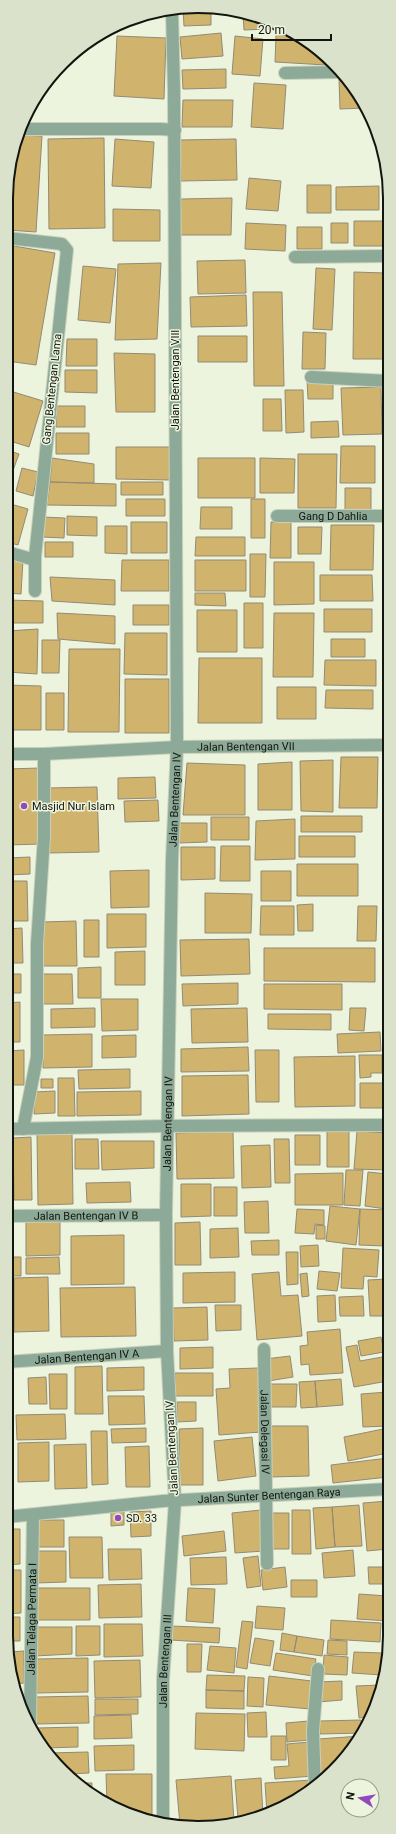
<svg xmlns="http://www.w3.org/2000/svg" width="396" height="1834" font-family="Roboto,sans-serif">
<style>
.building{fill:#d0b46d;stroke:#938a75}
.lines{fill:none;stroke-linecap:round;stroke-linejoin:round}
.minor-casing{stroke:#c9d0bc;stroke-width:14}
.minor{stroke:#8caa97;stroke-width:12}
.poi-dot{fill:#9349bb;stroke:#ecf4dd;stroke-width:1.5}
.labels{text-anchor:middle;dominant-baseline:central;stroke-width:3;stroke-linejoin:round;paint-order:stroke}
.street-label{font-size:11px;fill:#12150d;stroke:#ecf4dd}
.poi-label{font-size:11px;fill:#12150d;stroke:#ecf4dd;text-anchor:start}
.rim{fill:none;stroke:#12150d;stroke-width:2}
</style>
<rect width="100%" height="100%" fill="#ecf4dd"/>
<path class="building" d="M211,8v17l-27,1 -1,-16z
M243,14l27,8v7l-26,1z
M221,33l2,23 -41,3 -2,-22z
M276,35l21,1 29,21v8l-51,-3z
M117,36l49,2 -2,61 -50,-3z
M235,36l28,3 -3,37 -28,-2z
M326,57l8,5 2,3h-10z
M226,69v19l-43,1 -1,-19z
M339,79h7l20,29 -26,1z
M254,83l32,2 -3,44 -32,-2z
M183,100h50l-1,27h-50z
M21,135l21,1 -6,96 -28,-2v-57z
M104,138l1,90 -56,1 -1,-90z
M115,139l39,3 -3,46 -39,-2z
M236,139l1,41 -56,1 -1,-41z
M249,178l32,3 -3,30 -32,-2z
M307,185h24v28h-24z
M379,186v24h-43v-23z
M232,198l-1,37h-51l1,-36z
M113,209l47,1v31h-47z
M354,221h31v25h-31z
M246,223l40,2 -1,26 -40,-2z
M331,223h17v20h-17z
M297,227h25v22h-25z
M8,245l47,8 -19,112 -29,-4z
M245,260l1,33 -48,1 -1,-33z
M161,263l-4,76 -42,1 3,-76z
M83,266l33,3 -6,54 -32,-3z
M316,268l19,1 -3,61 -19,-1z
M354,272l32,1 -1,86h-32z
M253,292h29l2,94h-30z
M246,295l1,31 -56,1 -1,-30z
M303,332l23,1 -1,36h-23z
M198,336h49v26h-49z
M67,339h30v27h-31z
M114,353l41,1v58h-39z
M65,370h32v23l-32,-1z
M307,380h26v19h-25z
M381,387l1,47 -39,1 -2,-47z
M7,390l36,11 -14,46 -22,-7z
M285,390h18l1,42 -18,1z
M263,399h18l1,32h-19z
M57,406h28v21h-29z
M338,421l1,16 -28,1v-16z
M56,433h33v21h-33z
M341,446h34v37h-35z
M116,447h54v33l-54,-1z
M7,450l12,4 -12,33z
M298,454h39l-1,54h-38z
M52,458l42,6v19l-44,-1z
M198,458h57v40h-57z
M260,458l35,1 -1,34h-34z
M22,468l16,4 -5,24 -17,-5z
M50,482l66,2v22l-69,-1z
M121,482h42v13h-42z
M345,488h26v25h-26z
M126,499h39v17h-39z
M251,499h14v39h-14z
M7,503l21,6 -10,36 -11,-3z
M201,507h31v22h-32z
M67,516l30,1v19l-30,-1z
M43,517l22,1 -1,20 -22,-1z
M131,522h36v31h-36z
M271,522h20v36h-21z
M331,525h43l-1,45h-43z
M105,526h22v28l-22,-1z
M298,527h24l-1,27h-23z
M196,537h49v19h-50z
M45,542h28v15h-28z
M250,554h16l-1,43h-15z
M7,558l16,2 -2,34 -14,-1z
M122,560h47v31h-48z
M195,560h51v31h-51z
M274,562h40v42l-40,1z
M320,575h52l1,26h-53z
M50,577l65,3v25l-63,-4z
M195,593h30l1,13 -31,-1z
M7,600l36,1v22h-36z
M244,603h19v45h-19z
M133,605h36v20h-36z
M324,609h48v23h-48z
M197,610h40v42h-40z
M57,613l58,3v28l-57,-5z
M274,613h40l-1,64h-40z
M38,629l-1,45 -30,-2v-41z
M125,633h42v42l-43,-1z
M331,639h34v18h-34z
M42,640h18l-1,33h-17z
M69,649h51l-1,83h-51z
M199,658h63v65h-64z
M325,660h51v26l-52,-1z
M125,679h44v54h-44z
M7,685l34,1v44h-34z
M277,687h39v32h-39z
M326,690h47v19l-48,-1z
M46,693h18v37h-18z
M341,757h37l-1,51h-38z
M333,760v52l-32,-1 -1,-50z
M292,762v48h-34v-46z
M187,763l58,2v50h-62z
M40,768l1,76 -34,1v-76z
M155,777l1,21 -38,1v-21z
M97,787l2,65 -51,1 -1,-65z
M158,800l1,21 -34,1 -1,-21z
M301,816h61v16h-61z
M211,817h38v23h-38z
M295,819v40l-40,1 1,-39z
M179,823h28v19l-28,1z
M299,836h56v21h-56z
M221,846h29v35h-30z
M181,847h34v32l-34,1z
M30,857v17l-23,1v-17z
M297,864h61v32h-61z
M149,870v37l-38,1 -1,-37z
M261,871h30v30h-30z
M7,881h20l1,40h-21z
M205,893l47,1 -1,39h-46z
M313,904v27h-15l-1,-26z
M261,906h33v29h-34z
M358,906h19l-1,35h-19z
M107,914h39v33l-39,1z
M84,920h15v37h-15z
M76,921l1,45h-34l-1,-44z
M22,928l1,35h-16v-34z
M249,939l1,35 -69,2 -1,-36z
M264,948h111v34l-111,-1z
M145,951v34h-30v-33z
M101,967v31h-23v-30z
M7,974h14v19h-13z
M43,974h29l1,30h-30z
M238,983v21l-55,2 -1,-22z
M264,984h78v26l-78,-1z
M101,999h37v31l-36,1z
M20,1002v40h-13v-39z
M95,1008v19l-44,1v-19z
M247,1008l1,34 -56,1 -1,-34z
M350,1008h16l-2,23 -15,-1z
M268,1014h63v16l-63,-1z
M380,1032l1,19 -43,2 -1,-19z
M92,1034v33l-49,1 -1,-33z
M136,1035v22l-34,1v-22z
M248,1047l1,24 -68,1v-23z
M24,1050v35h-17v-34z
M255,1050h24v52h-23z
M359,1055h23v18h-11v4l-11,1z
M355,1056v50l-60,1 -1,-50z
M130,1069v19l-51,1 -1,-19z
M248,1075l1,39 -67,2v-40z
M58,1078h16l1,38h-17z
M41,1079h12v9h-12z
M360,1083h25l-1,25h-24z
M55,1091v22l-21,1v-22z
M141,1091v24l-64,1v-24z
M7,1100h6v15h-6z
M349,1130v37h-22v-36z
M233,1131l1,47 -57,1 -1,-46z
M357,1131l31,2 -1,37 -33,-1z
M72,1133l1,71 -35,1 -1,-71z
M295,1135h25v30h-25z
M31,1137l1,63h-18l-1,-62z
M75,1139h23l1,30h-24z
M274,1139h15l1,44h-15z
M101,1141h53v27l-52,2z
M7,1142h1l1,51h-2z
M270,1145l1,42 -29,1 -1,-42z
M346,1170h17l-3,36 -16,-1z
M368,1172l20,2 -2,35 -21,-3z
M343,1173v32h-48v-31z
M130,1182l1,20 -44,1 -1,-20z
M181,1184h30v32l-30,1z
M214,1187h23v29h-23z
M268,1201l1,32h-24l-1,-31z
M330,1206l30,3 -4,36 -30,-4z
M297,1209l27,1v15l-9,-1 -1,10 -19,-1z
M360,1209l27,1 -2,36 -26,-1z
M6,1218l2,38h-2z
M26,1219h34v36l-34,1z
M200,1222l1,43h-26v-42z
M316,1225l9,1v13h-9z
M238,1228l1,29 -29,1v-29z
M124,1235v49l-53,1v-49z
M279,1240v15h-27l-1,-14z
M318,1245l1,21 -18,1 -1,-21z
M343,1248l36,2 -2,27 -13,-1 -1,13 -22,-1z
M286,1252h12v32l-11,1z
M6,1257h15v19h-15z
M59,1257l1,17h-34v-16z
M319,1271l21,2 -3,18 -20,-2z
M235,1272v30l-52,1v-30z
M279,1272l2,24 17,-1 4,41 -45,4 -5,-66z
M307,1273l2,23 -7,1 -2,-23z
M48,1277l1,54 -35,1v-54z
M388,1279v37h-18l-2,-36z
M135,1287l1,49 -75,1 -1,-49z
M335,1295l1,26 -18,1 -1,-26z
M363,1296l1,20h-24l-1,-19z
M215,1305h26v25l-25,1z
M207,1307l1,33 -34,1 -1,-33z
M340,1329l3,44 -33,2 -1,-11 -8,1 -1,-19 8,-1 -1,-13z
M381,1337l3,15 -23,4 -3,-15z
M357,1345l3,16 28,-5v25l-34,6 -8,-40z
M213,1347v21l-33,1v-21z
M290,1356l3,21 -25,4 -3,-22z
M102,1366l1,48h-28v-47z
M144,1367v23l-37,1v-23z
M258,1368l3,64 -42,3 -3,-46 14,-1 -1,-19z
M175,1373h38v23h-38z
M49,1374h18v35h-17z
M46,1377l1,27h-18l-1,-26z
M341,1379l2,26 -26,2 -2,-26z
M6,1380h6l1,52h-7z
M315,1381l2,26 -16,1 -2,-26z
M268,1384h29l-1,23h-28z
M388,1392v34l-25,1 -2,-33z
M108,1396h36l1,28 -36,1z
M177,1402h19v19l-19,1z
M65,1414l1,25 -49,1 -1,-25z
M270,1426h38l1,50 -39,1z
M146,1428v14l-34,1 -1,-14z
M203,1428v57h-23l-1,-56z
M388,1428v25l-40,8 -4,-24z
M91,1431h16l1,53 -16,1z
M252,1437l4,39 -38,5 -4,-40z
M49,1442v39l-31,1v-39z
M86,1444l1,44 -32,1 -1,-44z
M149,1446l1,41h-24l-1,-40z
M6,1448h7l-2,52h-5z
M388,1458v19l-55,6 -2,-18z
M388,1501v48l-21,2 -4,-48z
M359,1505l3,41 -27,1 -3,-40z
M332,1507l3,40 -19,2 -3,-41z
M261,1510l3,41 -29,2 -3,-40z
M292,1510h18l1,44h-19z
M111,1511h13v14l-13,1z
M151,1511v25l-20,1 -1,-25z
M272,1513h17v36h-17z
M37,1520h27v27h-26z
M6,1529h14v35l-14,1z
M224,1531l2,20 -42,5 -2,-20z
M69,1537h33l1,41h-33z
M108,1549h33l1,30 -33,1z
M353,1550l2,26 -31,2 -2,-25z
M35,1551h31v31l-30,1z
M258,1556l3,30 -14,2 -4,-30z
M226,1557l1,27 -36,1 -1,-27z
M285,1567l2,20 -24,3 -2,-20z
M368,1567h20v17h-19z
M6,1570h15v43l-15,1z
M291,1580h26v17h-26z
M141,1584l1,33 -43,1 -1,-33z
M35,1588h55v32h-55z
M188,1588l27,1 -2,34 -27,-2z
M359,1594l29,2v25l-31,-2z
M257,1606l28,2 -2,22 -28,-2z
M6,1617h14v24h-13z
M331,1620l50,3 -1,19 -50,-3z
M242,1621l11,1 -6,47 -11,-2z
M104,1624h38l1,32 -39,1z
M76,1626h24v29l-24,1z
M172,1626l48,2 -1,15 -48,-3z
M35,1627h37v27l-37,2z
M282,1633l15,3 -3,16 -14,-2z
M297,1636l27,4 -2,16 -28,-4z
M255,1638l19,3 -4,25 -20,-3z
M328,1640l19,1v14l-20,-1z
M187,1644h15l-1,28h-14z
M210,1646l26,2 -2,25 -27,-3z
M383,1646h5v15l-4,13z
M24,1651v32l-9,1 -6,-32z
M354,1652l29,1 -1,22 -30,-2z
M276,1653l40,6 -3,17 -40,-6z
M324,1655l24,2 -1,18 -24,-1z
M88,1658v34l-51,1 -1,-34z
M140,1660l1,37 -46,1 -1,-37z
M207,1675l38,1 -1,15 -38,-1z
M269,1676l43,5 -2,28 -44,-4z
M248,1677l16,1 -1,29 -16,-1z
M342,1681v19l-24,2 -1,-20z
M380,1685l-11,32 -10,1 -3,-32z
M206,1690l38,1v18l-38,-1z
M88,1696l1,27 -53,1v-27z
M95,1699h43v15l-43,1z
M266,1712l1,25h-19l-1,-24z
M196,1713l49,1 -1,37 -49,-2z
M131,1715l1,23 -38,1v-23z
M361,1720l1,13 -42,1 -1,-13z
M309,1721l1,19 -23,2 -1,-19z
M78,1727v20l-33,1 -8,-12v-8z
M271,1736h15v24h-15z
M361,1736l-40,45 -3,-42z
M310,1742l3,34 -38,3 -1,-12 15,-1 -2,-22z
M134,1745v25l-39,1 -1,-25z
M88,1752l1,21 -21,1 -14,-11 -6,-10z
M106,1774h46v45l-39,-11 -6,-5z
M231,1776l3,45 -54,4 -4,-45z
M261,1778l2,38 -25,3 -3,-39z
M312,1780l1,9 -46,25 -2,-31z
M80,1783h12v9z"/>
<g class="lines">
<defs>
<g id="minor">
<path d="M285,73l56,-1"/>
<path d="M23,129h138l14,1"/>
<path d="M8,238l54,6 5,6 -32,307v34"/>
<path d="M295,257l93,-1"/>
<path d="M311,377l77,4"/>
<path id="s1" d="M277,516h111"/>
<path d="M7,552l28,8"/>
<path id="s2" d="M7,754h37l133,-7 211,-2"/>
<path d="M7,1129l161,-3 220,-1"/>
<path d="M23,1129l14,-72v-113l7,-107v-83"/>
<path id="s3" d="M6,1216l160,-1"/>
<path id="s4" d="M264,1349l3,215"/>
<path id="s5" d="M6,1362l161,-11"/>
<path id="s6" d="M6,1517l157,-16 225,-12"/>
<path id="s7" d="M30,1724l3,-209"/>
<path d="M315,1788l-2,-57 5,-62"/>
<path id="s8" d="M163,1822v-142l12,-179 -8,-150 -1,-136 6,-355 5,-113 -3,-655 -2,-81"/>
</g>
</defs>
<use href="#minor" class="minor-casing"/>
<use href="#minor" class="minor"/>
</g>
<g class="poi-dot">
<circle cx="24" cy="806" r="4"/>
<circle cx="118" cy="1518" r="4"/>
</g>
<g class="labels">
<g class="street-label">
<text transform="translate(175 380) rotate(-90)">Jalan Bentengan VIII</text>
<text transform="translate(52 389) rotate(-84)">Gang Bentengan Lama</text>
<text stroke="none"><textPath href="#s1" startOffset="56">Gang D Dahlia</textPath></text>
<text stroke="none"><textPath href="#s2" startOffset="239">Jalan Bentengan VII</textPath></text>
<text stroke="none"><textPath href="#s8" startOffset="1023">Jalan Bentengan IV</textPath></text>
<text stroke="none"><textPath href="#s8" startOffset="699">Jalan Bentengan IV</textPath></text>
<text stroke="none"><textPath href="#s3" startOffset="80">Jalan Bentengan IV B</textPath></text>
<text stroke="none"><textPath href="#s5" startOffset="81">Jalan Bentengan IV A</textPath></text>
<text stroke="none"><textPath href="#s4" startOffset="83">Jalan Delegasi IV</textPath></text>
<text transform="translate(172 1448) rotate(-93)">Jalan Bentengan IV</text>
<text stroke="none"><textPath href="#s6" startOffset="264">Jalan Sunter Bentengan Raya</textPath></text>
<text stroke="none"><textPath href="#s7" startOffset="105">Jalan Telaga Permata I</textPath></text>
<text stroke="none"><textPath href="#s8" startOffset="161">Jalan Bentengan III</textPath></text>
</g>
<g class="poi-label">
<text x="32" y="806">Masjid Nur Islam</text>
<text x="126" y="1518">SD. 33</text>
</g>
</g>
<path d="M0 0H396V1834H0ZM198 13H198A185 185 0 0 1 383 198V1636A185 185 0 0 1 198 1821H198A185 185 0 0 1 13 1636V198A185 185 0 0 1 198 13Z" fill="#dbe2cc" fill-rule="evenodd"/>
<path class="rim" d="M198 13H198A185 185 0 0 1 383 198V1636A185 185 0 0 1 198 1821H198A185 185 0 0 1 13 1636V198A185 185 0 0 1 198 13Z"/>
<g transform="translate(360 1798) rotate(282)"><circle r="19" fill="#ecf4dd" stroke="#959b8a"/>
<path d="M0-3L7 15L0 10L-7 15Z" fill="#9349bb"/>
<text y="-6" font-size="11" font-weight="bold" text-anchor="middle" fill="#12150d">N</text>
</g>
<path d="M252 34v6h79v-6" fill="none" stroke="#12150d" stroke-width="2"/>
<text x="258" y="34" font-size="12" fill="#12150d" stroke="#ecf4dd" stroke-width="3" paint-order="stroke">20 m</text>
</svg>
